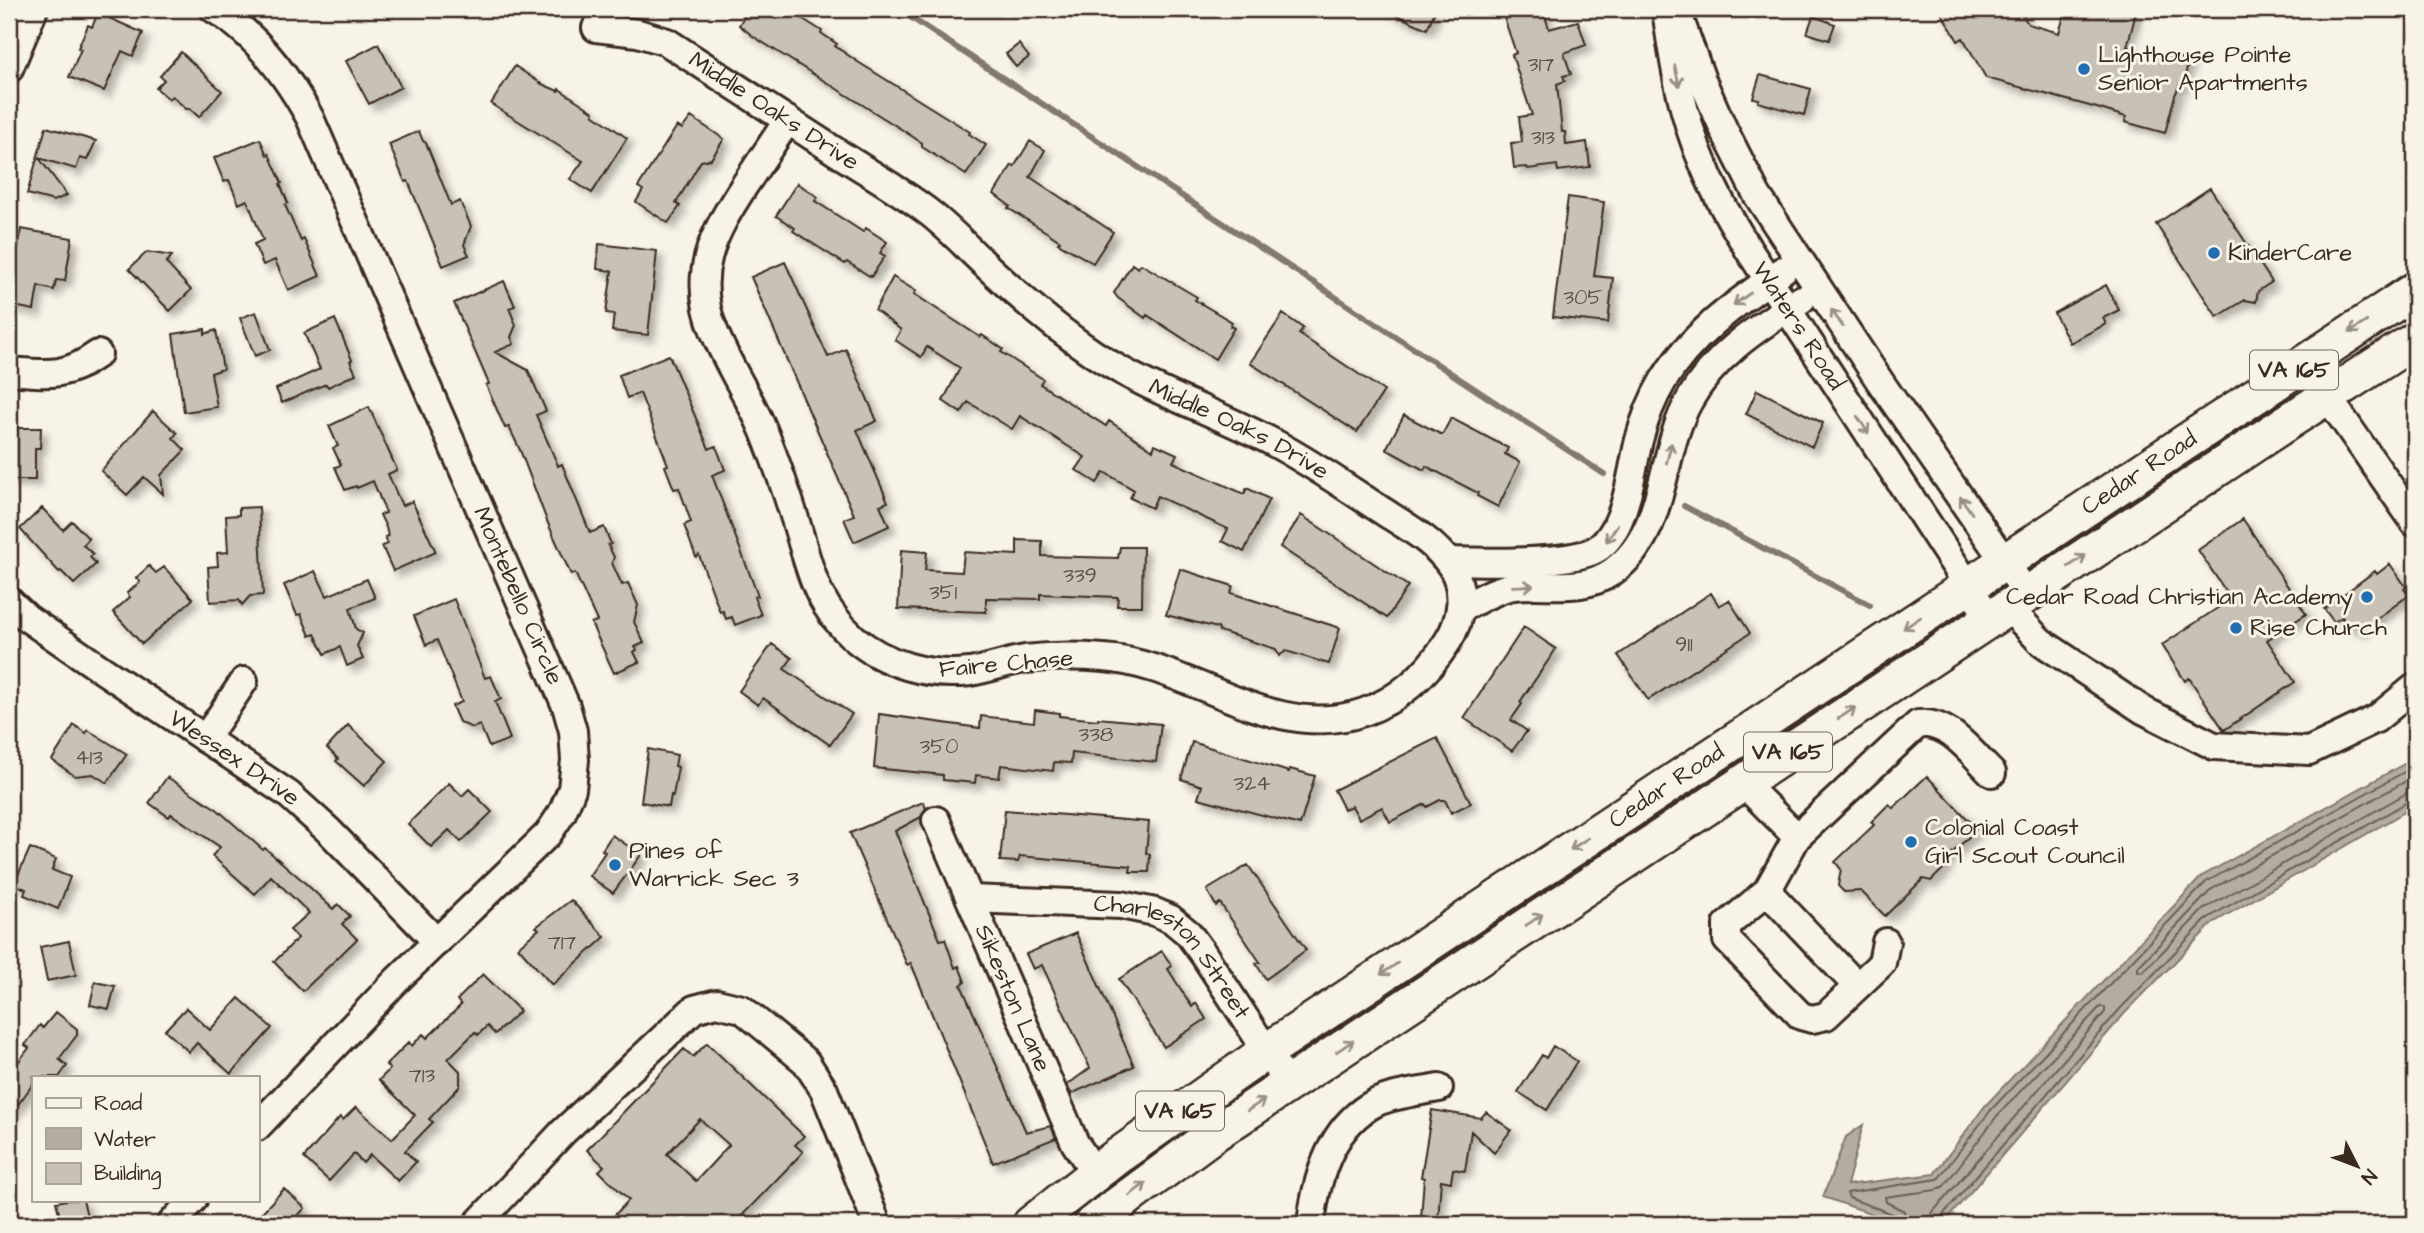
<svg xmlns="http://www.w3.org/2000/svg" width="2424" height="1233" font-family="'Architects Daughter',sans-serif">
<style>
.water{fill:#b4aca0;stroke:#84786c;stroke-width:2}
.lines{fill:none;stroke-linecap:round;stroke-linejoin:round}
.shore{stroke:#6b5e52;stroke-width:2}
.stream{stroke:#84786c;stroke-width:6}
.building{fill:#c8c1b6;stroke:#3b2a1e;stroke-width:2;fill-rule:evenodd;filter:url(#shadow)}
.minor-casing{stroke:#3b2a1e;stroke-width:32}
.major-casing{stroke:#3b2a1e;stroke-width:40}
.minor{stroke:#f7f3e8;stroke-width:26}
.major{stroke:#f7f3e8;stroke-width:35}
.oneway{stroke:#998e83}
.poi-dot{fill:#1f6fb2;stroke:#f7f3e8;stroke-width:2.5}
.labels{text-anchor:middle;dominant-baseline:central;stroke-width:6;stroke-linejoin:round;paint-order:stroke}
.number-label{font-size:21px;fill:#5e5044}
.shield{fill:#f7f3e8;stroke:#73665b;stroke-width:2}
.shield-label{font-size:23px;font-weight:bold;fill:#3b2a1e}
.poi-label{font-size:24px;fill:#3b2a1e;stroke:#f7f3e8;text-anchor:start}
.street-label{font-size:24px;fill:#3b2a1e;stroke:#f7f3e8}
</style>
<defs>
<filter id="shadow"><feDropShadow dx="6" dy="6" stdDeviation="3.5" flood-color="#0004"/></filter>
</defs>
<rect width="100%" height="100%" fill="#f7f3e8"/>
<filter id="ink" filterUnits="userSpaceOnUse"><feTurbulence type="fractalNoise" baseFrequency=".0143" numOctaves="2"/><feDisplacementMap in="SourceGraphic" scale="14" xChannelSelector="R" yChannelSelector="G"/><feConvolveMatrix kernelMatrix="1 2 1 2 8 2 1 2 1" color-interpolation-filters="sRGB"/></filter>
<g filter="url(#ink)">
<path class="water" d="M2415,758v48l-202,117 -88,90 -182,211h-49l2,-2 -73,-25 23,-60 17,-12 -16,60 87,-11 51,-68 217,-230z"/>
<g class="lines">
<path class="shore" d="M2415,776l-203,113 -74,78v4l5,1 61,-63 201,-115 10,-3
M1899,1224l-4,-9 -46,-17 -2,-5 91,-14 53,-69 215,-228 209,-116
M1908,1224l-4,-13 -18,-9 -1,-5 51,-7 8,-4 53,-70 103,-109h5v5l-172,200 -3,12
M1939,1224l2,-7 179,-208 88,-91 201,-117 6,-1"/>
<path class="stream" d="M898,9l706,465
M1684,506l186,99"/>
</g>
<path class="building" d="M749,9h38l35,22 -1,2 16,11 -2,2 23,16 112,70 -1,2 17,11 -20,30 -44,-28v-4l-21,-14 -147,-92 -15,-12z
M1383,9h53l-9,20z
M1501,9h42l6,20 29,-8 8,24 -22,8 7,21 -8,2 2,5 -8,3 5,48h3l1,13 21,-3 3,25 -32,4 -1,-6 -29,4 -1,-2 -13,1 -3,-25 11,-1 -3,-25 13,-2 -20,-60 4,-2z
M1939,9h80l9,15 31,9 7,-24h71l-10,38 62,13 -6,25 -3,-1 -5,11 -10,38 -40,-11 1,-5 -29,-9 -111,-30 -23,-40 -5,3z
M98,13l45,20 -10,23 -11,-5 -18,40 -35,-14 12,-28 -3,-1 10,-23 4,2z
M1813,16l22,8 -6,16 -22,-7z
M378,44l23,43 -32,17 -23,-43z
M1019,44l10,13 -13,10 -10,-13z
M181,52l41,39 -23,26 -9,-8h-4l-14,-13 -3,3 -13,-11 8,-8 -4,-4z
M515,66l27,18 16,7 1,-2 35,23 -1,2 34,24 -35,55 -22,-14 13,-18 -92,-57z
M1760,75l51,14 -7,26 -46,-13 1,-3 -6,-1z
M691,117l33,22 -13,20 -10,2 -25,42 4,3 -12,17 -32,-21 7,-12 -5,-3 39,-61 5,3z
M46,127l50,14 -9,19 -7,-2 -4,11 -37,-11 28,37 -13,6 -27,-7z
M419,131l4,10 3,2 25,62 9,-4 11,25 -7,19 5,10 -26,11 -35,-85 -3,1 -16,-38z
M260,139l7,16 2,-1 13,29 -2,1 8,19 -3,2 16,36 3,-2 16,37 -32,14 -13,-30 -12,5 -9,-21 9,-4 -16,-40 -8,4 -10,-24 -5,2 -10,-24z
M1030,141l15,9 -15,27 83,55 -20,31 -35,-20 2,-2 -12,-8 -40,-25 2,-2 -16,-12 18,-29 2,2z
M797,183l21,14 -3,4 48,31 3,-4 21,14 -7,11 5,3 -14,21 -24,-15 -2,2 -52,-33 2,-3 -19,-12z
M2210,188l62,94 -14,9 -2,11 -11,-2 -28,17 -61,-93z
M1568,197l36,5 -10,74 19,2 -5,45 -55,-6z
M21,229l51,9 -7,43 -9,-1 -2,10 -16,-4 -4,24 -25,-5z
M599,244l58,7 -9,84 -36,-4 2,-17 -8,-1 6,-42 -15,-2z
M147,252l25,4 -6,7 25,27 -21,21 -41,-42z
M785,262l43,95 18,-8 31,72 -20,9 31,72 -8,3 9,21 -35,16 -10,-23 10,-4 -103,-238z
M1132,264l6,4 3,-4 56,33 -2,3 37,22 -2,4 4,2 -19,31 -68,-44 -2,3 -27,-20 -4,-5z
M893,277l23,14 -2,3 66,43 2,-2 21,14 -2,3 42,27 -3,5 66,42 3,-5 44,29 2,-6 22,10 -4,8 71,32 3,-6 22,11 -25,53 -22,-11 6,-12 -71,-33 -5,12 -22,-10 4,-8 -30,-18 -7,11 -21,-13 9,-13 -65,-41 -8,13 -44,-27 -7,11 -18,-12 17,-33 -33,-21 -6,10 -26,-17 6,-10 -26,-20z
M504,281l11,25 -6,2 7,17 -5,12 3,7 -19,8 33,18 18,41 -10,4 21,48 1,3 4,-2 28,69 14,-6 7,17 -3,1 6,12 -2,6 10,22 6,-2 10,22 -4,17 10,21 -9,4 2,3 -3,2 5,10 -25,11 -23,-50 6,-2 -22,-48 -4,2 -24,-54 -27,-71 -11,-23 -4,1 -19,-43 3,-1 -35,-81z
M2106,285l13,25 -16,8 3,6 -36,19 -16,-30z
M256,312l14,38 -15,6 -15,-38z
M1283,314l20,14 -4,6 85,57 -27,41 -107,-69z
M335,319l17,41 -2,1 6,13 -28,13 -2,-3 -44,19 -6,-14 44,-20 -16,-36z
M205,329v5l11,-4 7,39 -12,4 6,34 -33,5 -11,-78z
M669,355l40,94 7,-3 9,24 -13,5 46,121 -4,1 7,18 -26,10 -3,-8 -6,2 -3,-8 -3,1 -21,-57 -3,2 -12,-32 7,-3 -12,-34 -5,1 -9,-23 3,-1 -28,-72 -13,5 -8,-23z
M1757,390l66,33 -11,24 -66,-33z
M369,407l28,63 -9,4 14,32 10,-5 24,51 -43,19 -11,-25 6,-2 -3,-7 3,-1 -2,-9 -6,-12 6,-2 -13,-32 -16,7 -1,-2 -11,4 -10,-23 6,-2 -8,-17 5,-2 -9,-20z
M153,411l24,22 -4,5 12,12 -24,25 2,19 -19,-17 -17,18 -26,-24z
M1404,415l38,20 9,-17 57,30 -3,6 15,8 -22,45 -21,-11 1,-3 -52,-27 -2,4 -38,-21z
M9,428h32l-1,20h-5v32h-26z
M259,507l4,88 -13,1 -8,9 -3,-5 -29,2 -2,-35 10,-1 -1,-13 11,-1 -2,-36 13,-1v-7z
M42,508l21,22 9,-9 17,18 -6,6 10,9 -3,3 6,7 -22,20 -13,-13 -2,1 -39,-43z
M1301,515l107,71 -21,32 -107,-71z
M2243,519l63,95 -39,26 28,42 -71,48 -35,-52 -4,3 -23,-36 69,-46 -33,-49z
M1017,540l25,1v15l76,2 2,-11h23l-1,59h-25l1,-9 -78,-3v5l-54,-1v14l-88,-3 3,-59 26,2 -2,18 37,2 2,-20 53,3z
M2390,564l16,23 -2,2 5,6 -49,36 -5,-7 -5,4 -8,-11 -8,5 -10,-13 51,-38 2,3z
M149,566l7,7 8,-6 29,32 -51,45 -29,-32 17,-15 -3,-4 13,-11 -4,-4z
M1180,569l53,17 -2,7 109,35 -11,36 -43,-13 -7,5 -3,-7 -57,-18 -1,-3 -52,-13z
M315,571l12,25 40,-17 8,19 -25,10 6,21 7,4 -6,13 6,13 -16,7 -7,-19 -15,7 -10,-20 -5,2 -9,-22 -4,1 -13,-30z
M1711,593l8,13 10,-6 21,33 -102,67 -30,-45z
M454,599l31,79 6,-2 10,23 -6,3 15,37 -21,8 -9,-22 -8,3 -13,-6 -7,-16 10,-4 -25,-62 -11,5 -12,-29z
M1524,627l32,22 -36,53 2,2 -11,16 16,11 -15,20 -48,-33z
M772,644l20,14 -8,11 68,45 -22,31 -67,-47 -5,7 -19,-14z
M1035,710l24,3v3l39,4v-2l63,6 -5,38 -84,-9 -1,10 -17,-1 -1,9 -52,-6 -2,13 -23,-3 -1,8 -32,-3v-5l-69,-7 5,-54 101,14 1,-12 53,6z
M74,725l12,8 2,-3 39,24 -20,29 -14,-9 -18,2 -23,-16z
M348,725l39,36 -23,25 -28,-25 2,-2 -11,-11z
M1437,738l34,65 -20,10 -6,-13h-5l-13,7 -2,-3 -35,18 -8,-15 -23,12 -7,-13 -8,3 -10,-19z
M1192,742l97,30 1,-3 25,7 -15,49 -102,-27 4,-12 -21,-7z
M648,749l29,6 -2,11 3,1 -5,29 -2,-1 -2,12 -28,-5z
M1927,776l50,53 -32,31 -1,8 -13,13 -8,-2 -38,37 -24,-25 -17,1 -6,-6 3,-17 -6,-7 39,-37 -3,-3 18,-18 4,4z
M167,777l51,33 45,40 2,-2 37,32 31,29 5,-5 12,12 -8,8 15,15 -54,52 -29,-29 24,-24 -8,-8 19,-17 -38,-37 -16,18 -43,-38 8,-9 -49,-33 -2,3 -20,-14z
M449,783l13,13 7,-7 23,23 -31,30 -12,-12 -18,17 -23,-23z
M923,802l3,6 -5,9 -26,14 45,109 5,-1 10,29 4,-2 6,16 -4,3 65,147 25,-6 5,12 -63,25 -82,-200 -4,2 -57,-132z
M1005,810l144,12 -3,31 4,1 -1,18h-19l1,-6 -111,-10 -2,6 -18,-1z
M612,835l29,20 -28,38 -24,-17 16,-24 -3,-2z
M30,848l26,11 -4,11 18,7 -12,32 -34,-14 2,-6 -12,-5z
M1248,865l58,85 -40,29 -10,-15 4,-2 -40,-59 -4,3 -9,-16z
M571,900l34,37 -53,48 -34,-38 21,-18 -3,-2z
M1076,933l58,133 -63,28 -4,-9 23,-17 -48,-103 -9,4 -7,-15z
M69,941l7,34 -29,6 -7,-34z
M1162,951l10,15 -4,3 24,38 4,-4 10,16 -42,28 -45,-68z
M483,974l37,37 -25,23 -8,-8 -9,9 -3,-3 -27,27 12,12v15l-31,33 4,3 -28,29 11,11 -18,19 -28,-26 -7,8 -9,-9 -25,27 -25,-23 36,-41 3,3 13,-13 36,32 23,-24 -36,-35 11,-11 -4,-4 23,-23 3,4 11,-12 4,4 34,-33 -4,-5z
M95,982l20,4 -6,23 -19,-4z
M239,998l33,30 -41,46 -34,-31 -8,9 -24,-22 21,-22 24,22z
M56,1012l21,17v6l-18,24 8,7 -8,11h-26v7l-24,33v-43l20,-26 -4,-3 15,-20 3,3z
M707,1043l97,93 -9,9 8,7 -69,72h-128l23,-24 -30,-29 5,-5 -17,-16 97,-101 9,8zM700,1119l29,26 -33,36 -29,-27z
M1553,1046l24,15 -30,49 -29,-18 24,-37 4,3z
M1432,1110l49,8 5,-6 25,18 -17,23 -23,-22 -6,40 -12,-2 -2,13 -10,-2 -3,40 -17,-2 3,-40 -3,-1z
M284,1189l21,19 -15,16h-39z
M67,1200h16l6,24h-27l-6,-22z"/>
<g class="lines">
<defs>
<g id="minor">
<path id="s1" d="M214,9c42,25 73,67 96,109l256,588 7,25 2,29 -3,29 -10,24 -14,21 -151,146 -140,147"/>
<path id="s2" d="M1666,9c7,53 16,107 38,157 12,30 29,58 46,86l240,367"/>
<path d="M1679,17l23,63 22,50 33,65 124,188 146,211"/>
<path id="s3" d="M596,28l42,5 29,9c57,37 114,74 171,111 28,18 58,35 85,55 24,17 45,41 67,61 33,31 67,60 104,85 57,38 123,58 182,90 37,20 71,44 105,66 25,16 53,31 70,56 15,23 11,53 -3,75 -21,33 -47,58 -84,71 -92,32 -172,-48 -260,-54 -26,-2 -53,-2 -79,1 -19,3 -36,10 -55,13 -40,5 -86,-8 -116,-34 -40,-35 -44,-71 -59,-119 -9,-29 -19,-57 -30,-85 -14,-35 -36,-66 -50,-101 -25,-58 -2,-99 29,-147 15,-22 29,-44 44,-66"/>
<path d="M9,69l25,-60"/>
<path d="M9,371c38,3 56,7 89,-17"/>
<path d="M2327,396l88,127"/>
<path d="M1448,561c31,1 122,3 147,-11 31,-17 36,-78 44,-110 5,-19 14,-42 24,-59 29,-48 75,-79 120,-111"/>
<path id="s4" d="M9,601l18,17 71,49 190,127 41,37 108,111"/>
<path d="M2008,607l32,34 103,69 71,36 95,5 67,-32 39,-32"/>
<path d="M1460,609c17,-8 35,-20 54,-23 34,-4 67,7 98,-14 56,-39 46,-116 77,-171 26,-47 70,-74 113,-102"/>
<path d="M205,739l39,-58"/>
<path d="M1742,782l55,55 121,-113c31,-4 53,29 74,49"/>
<path id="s5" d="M936,820l139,323 20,30"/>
<path d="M1797,837l-30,54 -40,34v15l74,76 11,3 14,-3 56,-53 4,-21"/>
<path d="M1767,891l90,95"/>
<path id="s6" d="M971,899l150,6 34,7 16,7 17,14 16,22 84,129"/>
<path d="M171,1224l22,-24"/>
<path d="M477,1224l86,-92 131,-123 23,-6 25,6 64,53 18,28 53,134"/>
<path d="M1311,1224c5,-45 20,-98 64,-121 19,-9 44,-11 64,-15"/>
</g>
<g id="major">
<path id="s7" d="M1031,1224l84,-66 152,-107 1148,-761"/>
<path d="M1092,1224l123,-91 1074,-712 126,-81"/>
</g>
</defs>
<use href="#minor" class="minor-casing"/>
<use href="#major" class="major-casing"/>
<use href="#minor" class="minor"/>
<use href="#major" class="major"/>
</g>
<defs><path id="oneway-shaft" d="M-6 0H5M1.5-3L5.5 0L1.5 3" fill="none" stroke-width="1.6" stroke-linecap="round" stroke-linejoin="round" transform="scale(1.75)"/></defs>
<g class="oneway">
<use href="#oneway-shaft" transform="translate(1677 76) rotate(78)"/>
<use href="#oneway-shaft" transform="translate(1742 299) rotate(145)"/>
<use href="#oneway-shaft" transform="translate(1837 318) rotate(-124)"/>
<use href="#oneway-shaft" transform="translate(2358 327) rotate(147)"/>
<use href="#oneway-shaft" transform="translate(1863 425) rotate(57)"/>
<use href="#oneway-shaft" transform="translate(1669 453) rotate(-76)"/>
<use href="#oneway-shaft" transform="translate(1966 505) rotate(-125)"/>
<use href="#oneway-shaft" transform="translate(1612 533) rotate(123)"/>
<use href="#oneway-shaft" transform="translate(2077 561) rotate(-33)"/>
<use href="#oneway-shaft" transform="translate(1523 586) rotate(-2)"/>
<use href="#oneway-shaft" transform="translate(1912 623) rotate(146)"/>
<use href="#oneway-shaft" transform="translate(1847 713) rotate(-33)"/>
<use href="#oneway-shaft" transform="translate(1579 844) rotate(147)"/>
<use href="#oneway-shaft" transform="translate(1534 920) rotate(-34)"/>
<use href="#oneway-shaft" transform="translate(1389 969) rotate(146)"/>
<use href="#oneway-shaft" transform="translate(1345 1046) rotate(-34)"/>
<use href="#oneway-shaft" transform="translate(1256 1105) rotate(-34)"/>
<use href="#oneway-shaft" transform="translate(1138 1189) rotate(-37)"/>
</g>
</g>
<g class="poi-dot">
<circle cx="2084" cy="69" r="7"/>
<circle cx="2214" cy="253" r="7"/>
<circle cx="2367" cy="597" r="7"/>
<circle cx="2236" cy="628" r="7"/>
<circle cx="1911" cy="842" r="7"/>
<circle cx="615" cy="865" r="7"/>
</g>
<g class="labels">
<g class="number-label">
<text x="1541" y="64">317</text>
<text x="1543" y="137">313</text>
<text x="1583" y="297">305</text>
<text x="1080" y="575">339</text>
<text x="943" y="592">351</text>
<text x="1684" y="644">911</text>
<text x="1096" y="734">338</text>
<text x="939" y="746">350</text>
<text x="89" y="757">413</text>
<text x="1252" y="783">324</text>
<text x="562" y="942">717</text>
<text x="422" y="1075">713</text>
</g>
<g class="shield">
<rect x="2250" y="350.5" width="88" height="39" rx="5"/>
<rect x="1744" y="732.5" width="88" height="39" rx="5"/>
<rect x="1136" y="1091.5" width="88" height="39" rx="5"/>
</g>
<g class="shield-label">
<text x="2294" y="370">VA 165</text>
<text x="1788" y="752">VA 165</text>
<text x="1180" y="1111">VA 165</text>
</g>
<g class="poi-label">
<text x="2098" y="55">Lighthouse Pointe<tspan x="2098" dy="28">Senior Apartments</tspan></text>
<text x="2228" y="253">KinderCare</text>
<text x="2353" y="597" text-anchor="end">Cedar Road Christian Academy</text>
<text x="2250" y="628">Rise Church</text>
<text x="1925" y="828">Colonial Coast<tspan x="1925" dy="28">Girl Scout Council</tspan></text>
<text x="629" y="851">Pines of<tspan x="629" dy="28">Warrick Sec 3</tspan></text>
</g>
<g class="street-label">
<text stroke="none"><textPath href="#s3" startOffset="200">Middle Oaks Drive</textPath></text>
<text stroke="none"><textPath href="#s2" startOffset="348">Waters Road</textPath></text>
<text stroke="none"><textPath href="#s3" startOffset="766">Middle Oaks Drive</textPath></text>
<text stroke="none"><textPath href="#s7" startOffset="1339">Cedar Road</textPath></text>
<text stroke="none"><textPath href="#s1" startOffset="668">Montebello Circle</textPath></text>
<text transform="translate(1006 664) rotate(-5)">Faire Chase</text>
<text stroke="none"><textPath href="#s4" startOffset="275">Wessex Drive</textPath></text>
<text stroke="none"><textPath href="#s7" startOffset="772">Cedar Road</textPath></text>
<text stroke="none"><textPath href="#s6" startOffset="224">Charleston Street</textPath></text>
<text stroke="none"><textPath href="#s5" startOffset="194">Sikeston Lane</textPath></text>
</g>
</g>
<rect width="2424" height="1233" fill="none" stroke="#f7f3e8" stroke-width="35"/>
<rect x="18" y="18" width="2389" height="1198" fill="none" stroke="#3b2a1e" stroke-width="2.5" filter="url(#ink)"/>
<rect x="32" y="1076" width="228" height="126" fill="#f7f3e8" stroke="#aca397" stroke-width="2"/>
<rect x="46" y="1098" width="35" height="10" fill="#f7f3e8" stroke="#aca397" stroke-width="2"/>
<text x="94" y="1110" font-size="21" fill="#3b2a1e">Road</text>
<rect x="46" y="1128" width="35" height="21" fill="#b4aca0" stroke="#aca397" stroke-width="2"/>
<text x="94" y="1146" font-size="21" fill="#3b2a1e">Water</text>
<rect x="46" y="1163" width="35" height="21" fill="#c8c1b6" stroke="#aca397" stroke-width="2"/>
<text x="94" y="1180" font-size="21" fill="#3b2a1e">Building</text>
<g transform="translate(2357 1166) rotate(132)" stroke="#f7f3e8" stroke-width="5" paint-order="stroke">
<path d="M0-5L12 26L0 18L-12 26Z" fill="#3b2a1e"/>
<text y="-10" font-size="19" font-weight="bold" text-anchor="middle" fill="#3b2a1e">N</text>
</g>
</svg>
